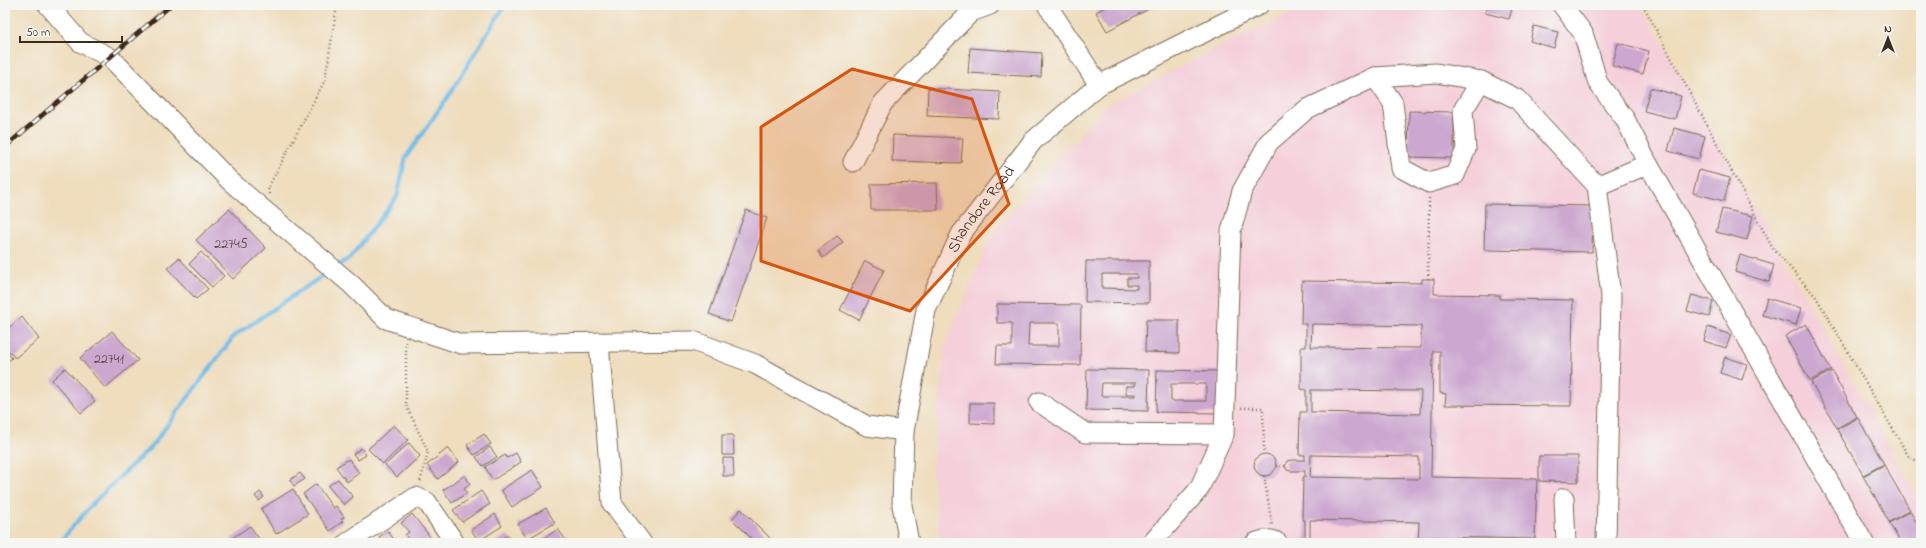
<svg xmlns="http://www.w3.org/2000/svg" width="1926" height="548" font-family="'Indie Flower',sans-serif">
<style>
.built{fill:#f5cfda}
.lines{fill:none;stroke-linecap:round;stroke-linejoin:round}
.stream{stroke:#6ebbe7;stroke-width:4}
.building{fill:#cca7d0;fill-rule:evenodd}
.minor-casing{stroke:#7a6956;stroke-width:21}
.path{stroke:#7a6956;stroke-width:2.5;stroke-dasharray:1 3;stroke-linecap:butt}
.minor{stroke:#fff;stroke-width:19}
.rail-casing{stroke:#3b2a1e;stroke-width:4.5}
.rail{stroke:#f6f6f2;stroke-width:3;stroke-dasharray:9;stroke-linecap:butt}
.marked{fill:#d7540e;fill-opacity:0.2;stroke:#d7540e;stroke-width:3;stroke-linejoin:round}
.labels{text-anchor:middle;dominant-baseline:central;stroke-width:4;stroke-linejoin:round;paint-order:stroke}
.number-label{font-size:14px;fill:#5f494a}
.street-label{font-size:16px;fill:#3b2a1e;stroke:#f6f6f2}
</style>
<rect width="100%" height="100%" fill="#f6f6f2"/>
<filter id="ink" filterUnits="userSpaceOnUse"><feTurbulence type="fractalNoise" baseFrequency=".025" numOctaves="2"/><feDisplacementMap in="SourceGraphic" scale="8" xChannelSelector="R" yChannelSelector="G"/><feConvolveMatrix kernelMatrix="1 2 1 2 8 2 1 2 1" color-interpolation-filters="sRGB"/></filter>
<filter id="wash" filterUnits="userSpaceOnUse"><feTurbulence type="fractalNoise" baseFrequency=".012" numOctaves="4" result="noise"/><feDisplacementMap in="SourceGraphic" scale="16" xChannelSelector="R" yChannelSelector="G"/><feGaussianBlur stdDeviation="0.9" result="paint"/><feColorMatrix in="noise" values="0 0 0 0 0 0 0 0 0 0 0 0 0 0 0 0 0 1.4 0 .05"/><feComposite in="paint" operator="in"/></filter>
<g filter="url(#wash)">
<rect width="100%" height="100%" fill="#efddbd"/>
<path class="built" d="M5,5h9l-2,7 -7,5z
M1310,5h331l280,498v40h-981l-8,-73 13,-125 46,-109 115,-130 105,-55z"/>
<g class="lines">
<path class="stream" d="M337,266l13,-8 47,-61 9,-40 41,-59 58,-93
M59,543l34,-40 58,-56 83,-111 94,-64"/>
</g>
<g id="blocks">
<path class="building" d="M1109,5h47l-49,26 -11,-19z
M1488,5h25l-4,14 -24,-6z
M1534,26l24,6 -4,16 -24,-7z
M1618,43l31,8 -6,23 -31,-8z
M970,48l72,5 -1,24 -73,-4z
M928,88l72,4 -1,27 -72,-3z
M1650,88l31,8 -6,23 -31,-8z
M1409,111l45,1v46l-46,-1z
M1674,128l31,8 -6,23 -31,-8z
M893,135l70,3 -2,25 -69,-2z
M1699,170l31,8 -6,23 -31,-8z
M937,183l1,27h-67v-26z
M1485,204l108,2 -1,46 -108,-2z
M229,209l37,39 -33,31 -37,-39z
M1722,209l31,7 -6,24 -31,-8z
M746,210l21,8 -36,104 -22,-8z
M837,236l6,6 -20,16 -5,-7z
M201,252l23,24 -12,11 -23,-23z
M1740,255l34,10 -5,17 -34,-10z
M179,258l29,31 -12,10 -29,-31z
M865,261l19,9 -25,50 -19,-10z
M1086,261h63v42l-64,-1zM1102,274h35v4h-10v7h10v4l-35,-1z
M1422,279h12v15l66,1v4l73,1 -2,106 -126,-1 1,-11 -6,-1v-42h-7l-2,126 106,2 -2,60 -105,-2v6h-12l1,-21 -109,-2v23h-5v-23h-3l1,-43h2v-6h-14l-4,-1 -2,-4 2,-5 4,-1h14v-5h-6l1,-43h6v-22l-5,-1v-42h5v-23h-5l1,-43 120,2zM1312,324l109,2v22l-110,-1zM1311,390l110,1 -1,23 -109,-2zM1311,455l108,2v22l-109,-2z
M1692,295l21,6 -4,16 -22,-6z
M1767,298l34,10 -5,17 -34,-10z
M997,304l84,1 -1,60 -84,-1 1,-18h15v-23h-15zM1029,323h30v23h-31z
M22,317l17,22 -24,19 -10,-12v-15z
M1146,320h33v33l-34,-1z
M1806,324l25,46 -21,11 -25,-45z
M1708,327l23,8 -5,13 -22,-7z
M112,331l26,29 -33,28 -25,-30z
M5,350l7,8 -7,6z
M1725,357l22,7 -5,16 -22,-7z
M65,368l30,33 -14,12 -29,-33z
M1087,369l62,1 -1,41 -62,-1zM1102,383h34l-1,3h-9v8h9v2h-34z
M1157,370l62,1v42l-63,-1zM1171,384h35v17h-35z
M1832,371l25,46 -20,11 -26,-46z
M970,403h24v21l-24,-1z
M1858,418l26,46 -21,11 -26,-46z
M394,425l14,15 -25,24 -15,-15z
M484,434l7,10 -17,11 -7,-10z
M722,435h11l1,20h-12z
M409,443l11,13 -23,21 -12,-12z
M490,447l7,10 -14,9 -7,-9z
M361,448l5,7 -8,5 -5,-6z
M448,448l11,14 -21,17 -11,-14z
M516,453l5,9 -28,18 -8,-13 20,-12 2,3z
M1254 465a11 11 0 1 1 22 0a11 11 0 1 1-22 0Z
M1539,456h39v26l-39,-1z
M723,458h10l1,18h-11z
M349,459l10,14 -12,9 -11,-15z
M1884,465l26,45 -21,12 -26,-46z
M532,470l11,17 -31,20 -11,-17z
M300,473l5,6 -11,7 -4,-6z
M465,475l5,9 -6,5 3,4 -15,10 -9,-13z
M338,479l15,18 -9,8 -16,-19z
M316,484l17,24 3,-2 8,11 -3,2 2,2 -13,10 -27,-37z
M293,489l15,25 -32,20 -15,-25z
M481,491l9,13 -28,18 -9,-12z
M260,492l4,5 -5,4 -4,-5z
M546,508l9,15 -28,16 -9,-15z
M741,509l29,29 -4,5h-10l-24,-24z
M1910,511l11,20v12h-20l-12,-20z
M412,514l19,24 -7,5h-12l-7,-8 4,-3 -8,-9z
M495,514l7,12 -23,15 -8,-11z
M250,526l12,17h-28l-3,-4z
M558,529l10,14h-31z
M388,531l7,10 -3,2h-10l-3,-6z
M508,535l5,8h-19z"/>
</g>
</g>
<g filter="url(#ink)">
<use href="#blocks" fill-opacity="0" stroke="#7a6956" stroke-width="1"/>
<g class="lines">
<defs>
<g id="minor">
<path d="M48,5l32,37 31,16 119,123 122,104 34,34 75,25 232,-3 62,23 112,62 37,5"/>
<path d="M1047,5l52,80"/>
<path d="M1562,5l21,28 15,50 27,36 23,45 216,379"/>
<path d="M1375,77l18,26 8,65 28,15 26,-8 11,-26 -3,-39 18,-29"/>
<path d="M853,162l30,-59 88,-91 19,-7"/>
<path d="M1597,186l51,-22"/>
<path d="M599,342l13,161 30,40"/>
<path d="M1039,402l46,31 139,1"/>
<path d="M1564,498l2,45"/>
<path d="M347,543l69,-46 11,5 28,41"/>
<path id="s1" d="M909,543l-7,-38 2,-74 22,-121 35,-76 72,-93 66,-56 160,-80"/>
<path d="M1152,543l47,-54 25,-55 7,-203 11,-40 27,-49 38,-33 68,-32 61,-4 45,8 36,18 80,87 14,110 -5,247"/>
<path d="M1255,543c7,-3 16,-5 23,0"/>
</g>
</defs>
<use href="#minor" class="minor-casing"/>
<path class="path" d="M1643,5l129,242 44,50 93,160 12,6
M269,194l-1,-6 57,-108 12,-75
M1428,279l1,-81
M406,342v63l22,47 -8,31
M5,394l3,4
M1241,408h22l1,46
M1276,466h9
M1264,476l8,49"/>
<use href="#minor" class="minor"/>
<defs>
<path id="rail" d="M5,147l166,-142"/>
</defs>
<use href="#rail" class="rail-casing"/>
<use href="#rail" class="rail"/>
</g>
</g>
<path class="marked" d="M852,69l120,30 37,105 -99,107 -149,-50v-134z"/>
<g class="labels">
<g class="number-label">
<text x="231" y="244">22745</text>
<text x="109" y="359">22741</text>
</g>
<g class="street-label">
<text stroke="none"><textPath href="#s1" startOffset="351">Shandore Road</textPath></text>
</g>
</g>
<rect width="1926" height="548" fill="none" stroke="#f6f6f2" stroke-width="20"/>
<g transform="translate(1888 38)" stroke="#f6f6f2" stroke-width="3" paint-order="stroke">
<path d="M0-3L7 15L0 10L-7 15Z" fill="#3b2a1e"/>
<text y="-6" font-size="11" font-weight="bold" text-anchor="middle" fill="#3b2a1e">N</text>
</g>
<path d="M20 36v6h102v-6" fill="none" stroke="#3b2a1e" stroke-width="2"/>
<text x="26" y="36" font-size="12" fill="#3b2a1e" stroke="#f6f6f2" stroke-width="3" paint-order="stroke">50 m</text>
</svg>
